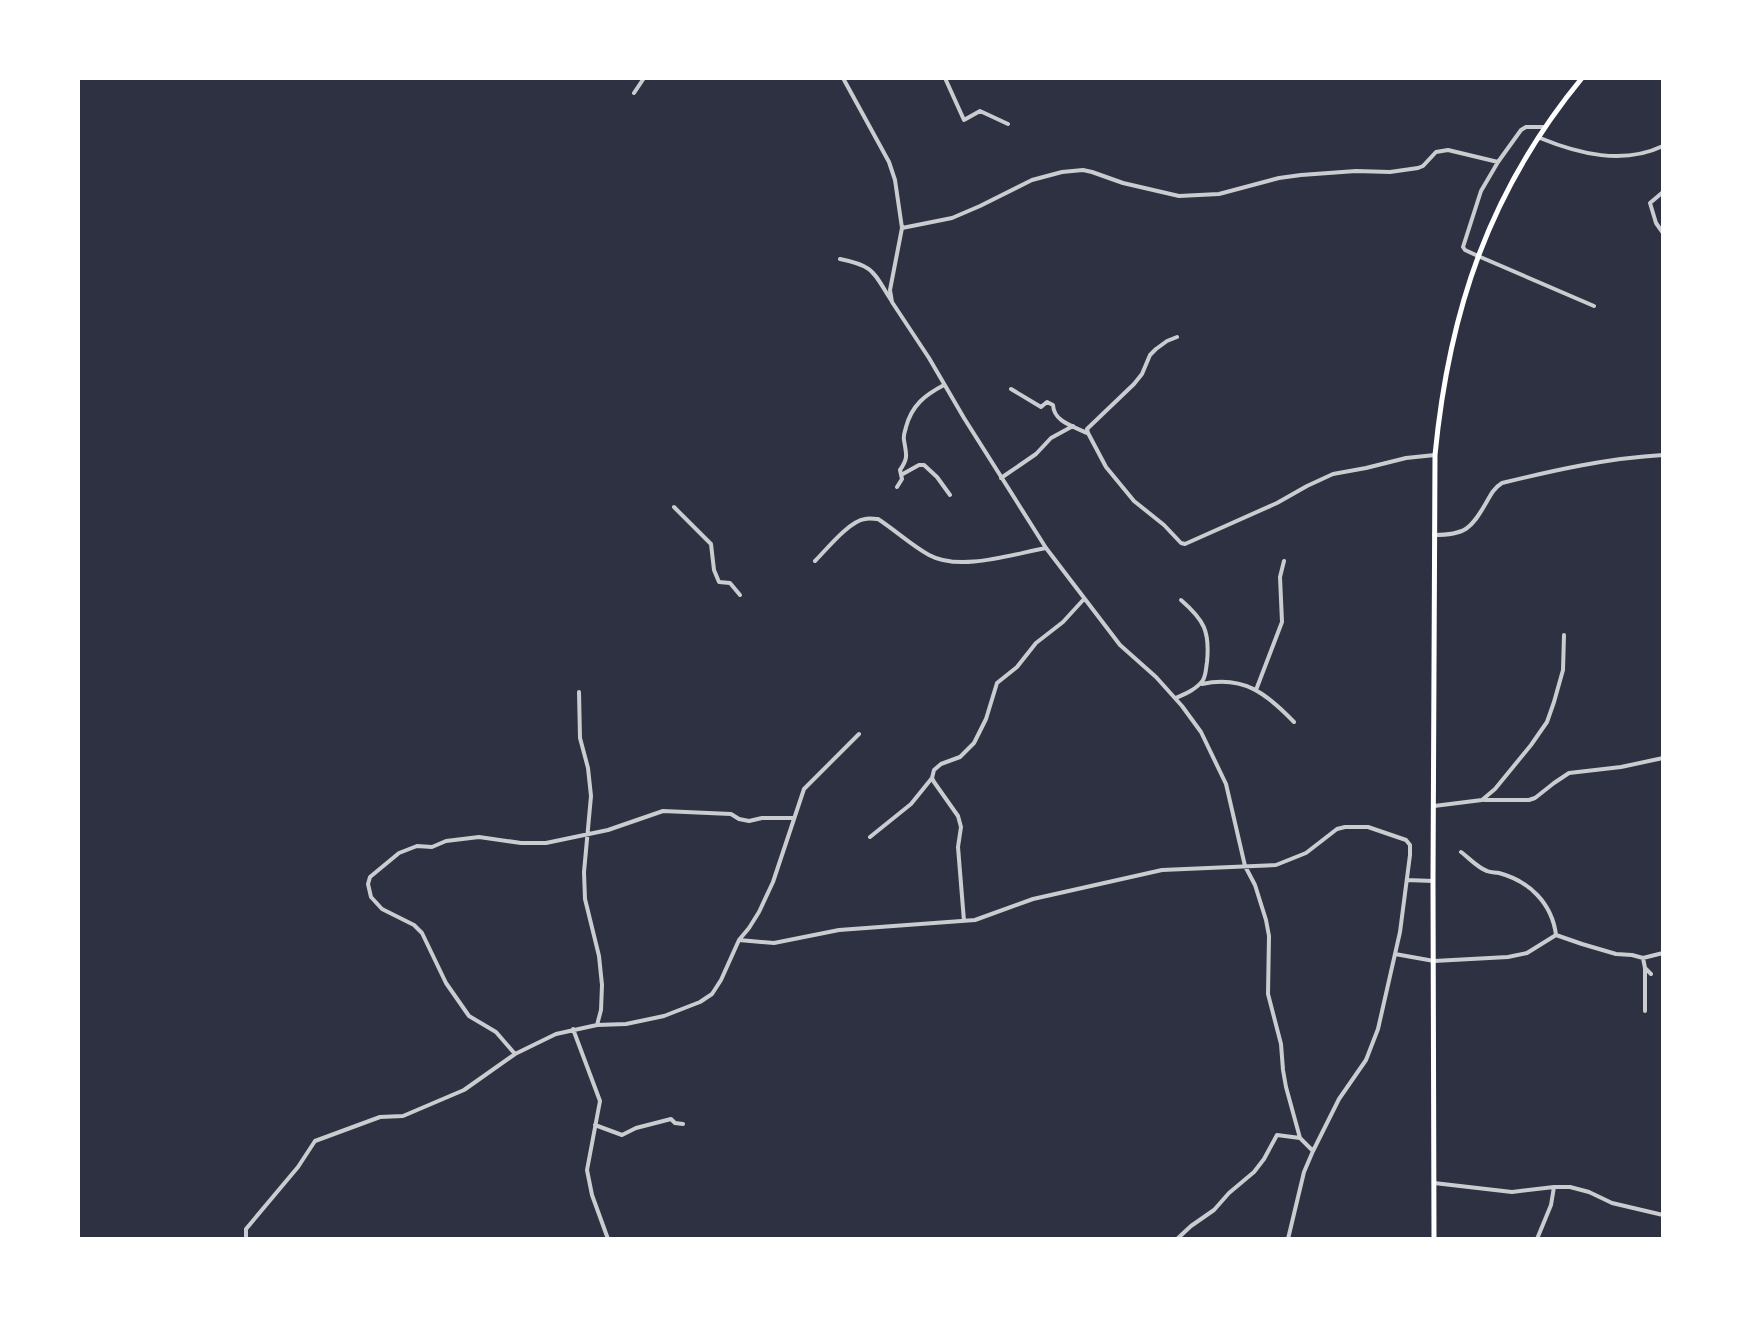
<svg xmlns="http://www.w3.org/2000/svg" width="1741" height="1317" font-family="'Varela Round',sans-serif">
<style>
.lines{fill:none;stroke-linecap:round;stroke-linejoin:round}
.minor{stroke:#caccd0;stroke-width:4}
.secondary{stroke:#fff;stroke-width:5}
</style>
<rect width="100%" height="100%" fill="#2d3142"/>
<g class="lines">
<path class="minor" d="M843,78l46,84 6,18 7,48 -12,62 2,12 37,56 35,60 82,130 74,97 36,32 26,29 19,26 25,52 19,82 10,19 11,35 3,16 -1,58 13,50 2,26 3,17 14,51 13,13
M945,78l19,42 16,-9 28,13
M634,93l10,-15
M1543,127h-17l-5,3 -23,32 -17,29 -18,56 2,3 13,6 116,50
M1540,138c39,16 83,27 123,8
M1663,192l-13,11 6,20 7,10
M902,228l50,-10 28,-12 52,-26 30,-8 21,-2 9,2 31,11 56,13 40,-2 60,-16 22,-3 55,-4 34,1 28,-4 5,-2 13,-14 12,-2 50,12
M840,259c35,7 33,13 51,41
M1177,337l-10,4 -11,8 -6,6 -8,19 -8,10 -47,45 1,4 18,34 28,34 30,24 17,18 4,1 92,-41 30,-17 26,-12 33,-6 40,-10 29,-3
M1011,389l30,18 6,-5 6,3c1,17 20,21 34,28
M901,475l18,-10h5l13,12 13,18
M1001,478l35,-24 15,-16 22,-12
M897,487l5,-8 -2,-9c9,-13 6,-16 4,-30 -1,-5 1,-8 2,-13 6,-22 19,-32 38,-42
M674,507l37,37 3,26 5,12 11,1 10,12
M1434,535c31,0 37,-6 52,-32 5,-9 8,-15 16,-20 53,-13 107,-25 161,-28
M815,561c11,-11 34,-40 50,-42 4,-1 9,0 13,0 17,11 33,26 51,36 31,17 84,-1 117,-7
M1202,684c42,-9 65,10 92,38
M1256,690l26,-68 -2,-45 4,-16
M579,692l1,46 8,30 3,28 -7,76 1,27 14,57 3,29 -1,25 -4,15
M1176,698c9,-4 21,-9 27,-18 3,-5 3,-12 4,-18 3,-31 -3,-42 -26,-62
M1484,800h45l6,-2 19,-15 15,-10 52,-6 42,-9
M1434,806l48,-6 13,-11 36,-44 16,-23 7,-20 9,-32 1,-35
M870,837l41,-33 21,-26
M1461,852c8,6 17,16 26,19 4,2 8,1 12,2 30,8 53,30 57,62
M1407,880l26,1
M964,921l-6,-74 3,-20 -3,-11 -24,-34 -2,-4 2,-8 7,-6 19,-7 14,-14 12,-24 11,-36 20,-16 19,-24 27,-21 21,-23
M739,940l35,3 65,-13 136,-10 58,-21 129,-29 114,-5 30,-12 31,-24 8,-2h23l38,13 4,5v10l-10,77 -22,97 -12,31 -27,39 -26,52 -9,21 -16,67
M1395,954l39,7 74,-4 19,-4 29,-18 26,9 34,10 16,1 11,3 20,-5
M1643,958l2,10v43
M1645,968l6,6
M573,1029l27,72 -13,69 5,25 16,44
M515,1054l-19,-22 -27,-16 -23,-33 -24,-50 -8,-8 -32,-16 -11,-12 -3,-13 2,-7 29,-24 18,-7 15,1 14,-6 33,-4 42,6h25l62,-13 55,-19 68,3 8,5 10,2 13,-3h32
M595,1125l27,10 14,-7 35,-9 4,4 8,1
M1434,1183l78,9 42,-5h16l19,5 23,11 51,12
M246,1239v-10l52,-62 17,-26 65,-24 23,-1 61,-26 51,-36 41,-20 41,-9 29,-1 38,-8 36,-14 12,-8 9,-14 18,-40 10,-12 10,-16 14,-30 31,-93 55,-55
M1177,1239l14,-13 23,-16 15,-17 25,-21 10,-13 13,-24 23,3
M1537,1239l14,-34 3,-18"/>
<path class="secondary" d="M1434,1239l-1,-358 2,-426c14,-144 54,-264 147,-377"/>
</g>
<rect width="1741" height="1317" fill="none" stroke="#ffffff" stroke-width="160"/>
</svg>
